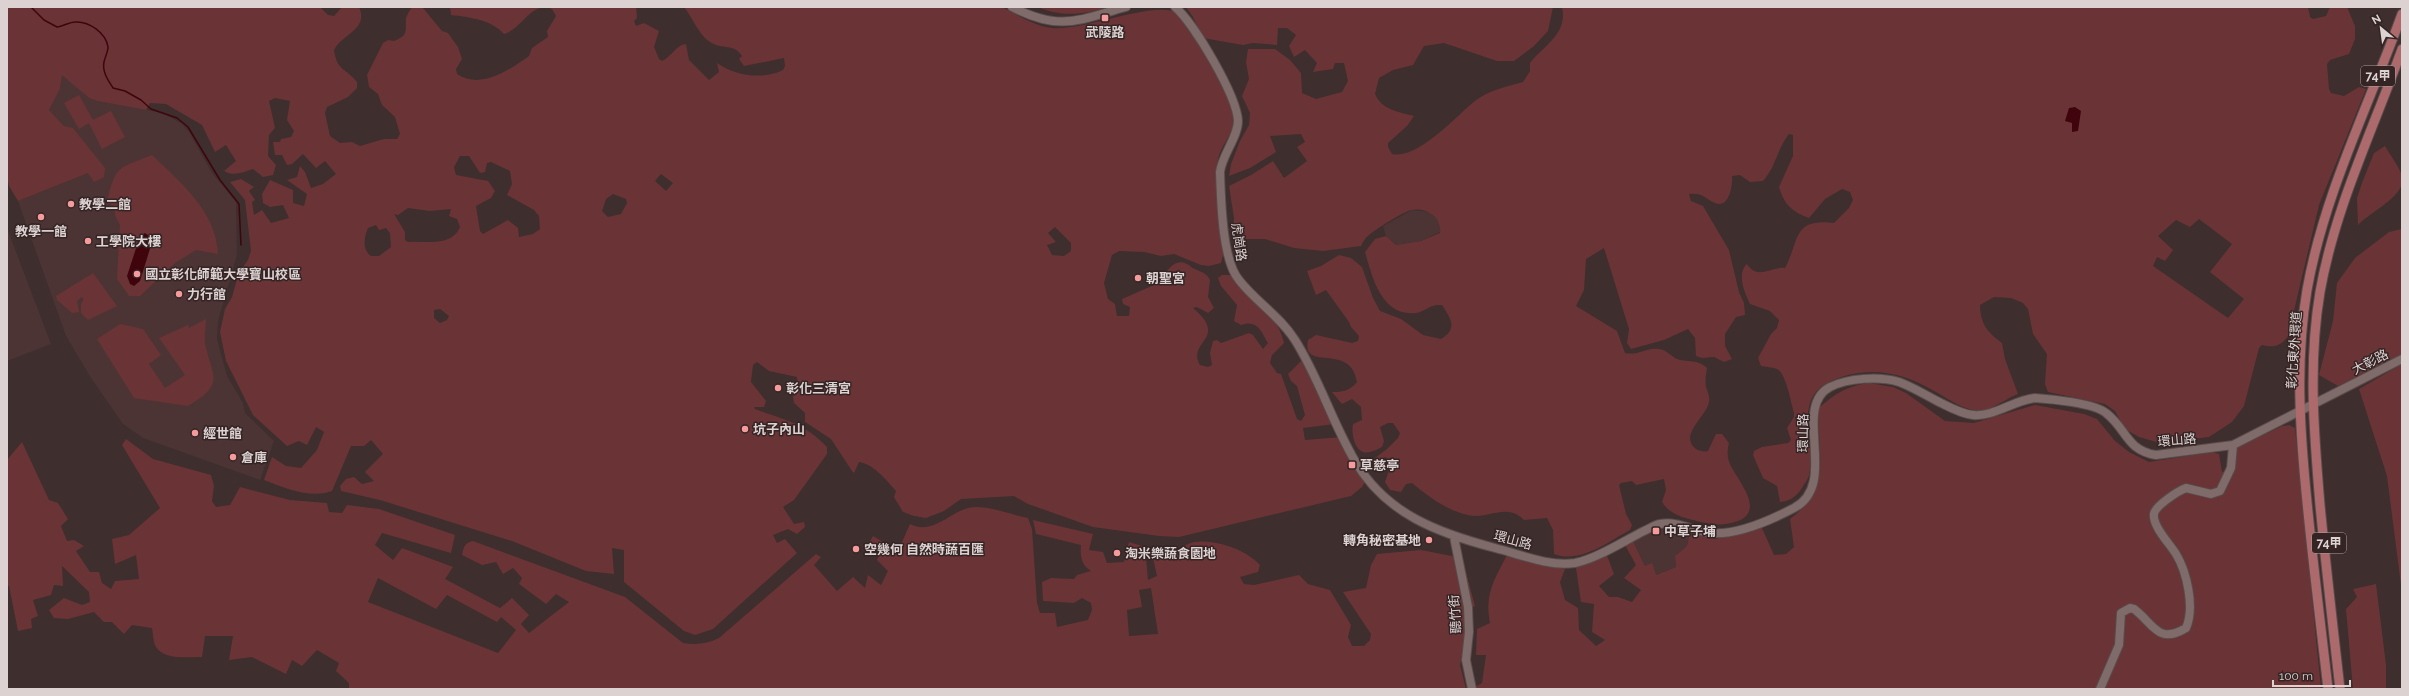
<svg xmlns="http://www.w3.org/2000/svg" width="2409" height="696" font-family="Raleway,'Noto Sans TC',sans-serif">
<style>
.built{fill:#4c3434}
.green{fill:#6a3436;fill-rule:evenodd}
.water{fill:#40040d}
.lines{fill:none;stroke-linecap:round;stroke-linejoin:round}
.stream{stroke:#40040d;stroke-width:1.5}
.secondary-casing{stroke:#584b4b;stroke-width:10}
.primary-casing{stroke:#584b4b;stroke-width:11}
.secondary{stroke:#7e6b6a;stroke-width:8}
.primary{stroke:#ad6a6c;stroke-width:9}
.poi-dot{fill:#f59b9c;stroke:#342424;stroke-width:1.5}
.labels{text-anchor:middle;dominant-baseline:central;stroke-width:3;stroke-linejoin:round;paint-order:stroke}
.shield{fill:#342424;stroke:#aa9e9e;stroke-width:1}
.shield-label{font-size:12px;font-weight:bold;fill:#ddd2d2}
.poi-label{font-size:13px;font-weight:bold;fill:#ddd2d2;stroke:#342424;text-anchor:start}
.street-label{font-size:13px;fill:#ddd2d2;stroke:#342424}
</style>
<rect width="100%" height="100%" fill="#3e2e2d"/>
<path class="built" d="M62,74l27,24 8,3 66,12 19,11 7,8 23,41 24,29 1,53 -19,66 -1,18 10,37 16,27 2,10 29,28 -14,39 -117,-42 -20,-14 -32,-46 -25,-42 -48,-135 70,-28 -24,-47 -15,-16 11,-21z
M1412,210l19,2 6,5 4,8 -1,7 -19,9 -25,4 -10,-9 -3,-10z
M7,228l44,116 -44,17z
M1666,527l17,1 7,4 -3,14 -12,10 1,11 -20,8 -11,-9 -12,-25z"/>
<path class="green" d="M7,7h313l8,8 6,1 8,-9h17c10,23 -17,27 -25,43 3,21 12,18 23,32v6l-9,9 -21,10 -2,6 5,23 10,7 12,-1 8,4 24,-7h13l3,-5 -5,-17 -13,-12 -4,-11 -9,-7 -2,-12 16,-32 5,-3 6,1c15,-6 11,-10 12,-23 1,-3 4,-8 6,-11l11,1 19,23 6,2 10,14 4,12 -6,10 1,5c24,16 52,-4 72,-18l3,-8 16,-11 -1,-6 9,-15 -4,-7c-22,-8 -28,19 -48,25 -12,-14 -35,-17 -53,-19l-1,-8h186l1,11 -3,3 2,5 8,-3 15,8 -5,16 5,12 3,2c9,-4 14,-16 24,-17l3,16 20,20 10,-8 -2,-9c18,13 46,17 66,7l2,-4 -1,-8 -40,8 -5,-7 3,-3c-8,-13 -20,-6 -32,-14 -12,-8 -17,-24 -26,-35h318c16,8 32,19 50,21 34,3 101,-28 126,-15 12,10 21,29 28,43 8,14 24,35 28,50 6,22 -11,34 -16,53 -4,19 5,67 7,88l-4,16 -12,3 -8,-1 -27,-11 -13,2 -17,-4 -25,-1 -7,4 -8,28 4,16 7,5 2,12h12l1,-9 -7,-3 -1,-5 39,-17c4,-10 14,-25 26,-18 3,1 4,4 8,5 6,3 12,4 15,11l-2,17 6,11 -6,5 -11,-6 -4,1c37,31 -7,33 7,57l8,2 4,-2 -2,-12 3,-12 4,-1 4,3 28,-10 4,2 10,14 5,-6c-7,-12 -11,-24 -27,-18l-7,-4 3,-16 -16,-19 -3,-8 4,-3h8c20,19 48,40 54,68l-12,12 -2,8 7,10 4,1 16,45 4,2 4,-6 -8,-29 -6,-5 -3,-7 13,-13 7,6 27,57 -32,4 2,12 37,-3 23,45 -3,5 -11,9 -172,41 -20,-1 -66,-9 -65,-23 -14,-8 -53,3 -17,12 -18,7 -12,-2 -11,-4 -9,-15 2,-6c-9,-10 -22,-27 -37,-29l-5,11 -2,-2 -21,-32 -26,-17v-9l-11,-10 -1,-6 5,-11 -1,-9 -28,-6 -12,-9 -4,3 -2,17 15,19 -2,6h-10l1,2c29,11 49,14 72,38v7l-33,46 -11,7 11,17 10,-2 1,5 -8,7 -9,-5 -15,6 4,8 8,-4 12,14 -84,76 -18,6 -11,-4 -60,-49v-32l-12,-2 2,26 -28,-3 -74,-30 -132,-41 -39,-9 -1,-5 6,-7 8,-2 8,7 12,-3 -9,-9 18,-18 -12,-14 -7,6h-13l-19,45c-22,8 -47,-3 -68,-11l8,-23 14,9 15,2 16,-18 7,-18 -8,-5 -9,18 -8,-4 -12,5 -34,-31 -27,-54 -6,-29 5,-23 7,-12 7,-25 9,-12 3,-9 -6,-51 -15,-18 11,-3 13,8 -5,4 6,9 -3,2 2,13 8,-5 9,13 18,-5 -6,-13 -13,2 -7,-4 -1,-9 8,-14 23,10v13l11,3 3,-12 -20,-14 10,-3 3,-11 5,6 6,16 12,-4 13,-10 -11,-13 -9,7 -13,-14 -11,10 -5,1 -5,-10h-7l-2,-13h7l1,-3 10,-2 3,-6 -7,-11 3,-19 -15,-3 -6,3 6,27 -6,7 -1,21 8,9 -3,10 -10,2 -10,-8c-10,3 -19,8 -29,2l12,-10 -10,-16 -11,7 -13,-27 -36,-21 -16,-1 -4,7 -49,-9 -8,-3 -27,-23 -2,14 -11,21 15,16 9,2 32,40 -1,9 -10,5 -6,-9 -70,28 -9,-15 -2,-9zM460,156h9l11,17 5,-1 2,-9 4,-1 19,9 2,13 -5,11 27,15 5,6 1,13 -7,5 -14,3 -1,-9 -10,-8 -25,14 -3,-3 -4,-25 15,-8 4,-7 -7,-10 -32,-6 -2,-8zM661,174l12,9 -7,8 -11,-10zM613,194l13,5 1,4 -6,11 -13,3 -6,-6 4,-12zM408,208l22,3 21,-2 -2,7 8,3 3,8c-9,21 -35,13 -52,15l-3,-2v-8l-11,-18 4,1zM376,225l3,5 7,-2 4,5 1,14 -12,9h-8c-9,-6 -7,-19 -3,-28zM1055,227l16,16v8l-7,5 -12,-1 -5,-10 9,-3 -8,-9zM440,309l9,7 -2,4 -7,3 -6,-5v-8z
M1038,7h69c-22,8 -47,10 -69,0z
M1186,7h367l-5,24 -14,15 -20,15h-17l-53,-18 -20,3 -11,19 -20,5 -14,8 -4,16c7,16 24,18 39,22l-7,10 -19,17v4l4,7c26,6 65,-39 83,-53 14,-11 31,-14 48,-19l7,-11v-8c14,-18 38,-29 32,-56h746l2,10 3,2 13,-3 4,-9h17l8,19v13l-6,15 -19,6 -3,4 2,25 2,4 13,3 15,-9 7,2 -47,116 -31,131c-7,10 -14,12 -26,9l-3,3 -15,58 -12,16 -23,15 -49,6 -21,-6 -14,-8 -10,-18 -10,-7 -57,-12 -3,-8 2,-30 -14,-20 -5,-25 -5,-6 -12,-5 -17,-1 -14,8c0,18 7,27 22,38l3,16 13,35c-11,4 -28,17 -38,17 -16,-1 -30,-11 -44,-19 -34,-21 -72,-28 -109,-9 -34,18 -11,63 -18,92 -1,5 -5,9 -7,13 -6,9 -12,13 -22,14l-3,-16 -14,-8 -10,-23 1,-4 8,-4 26,-4 3,-3 -4,-12 7,-11v-4c-3,-10 -8,-40 -17,-44 -5,-2 -11,-2 -16,-3l-3,-8 13,-24 6,-6 2,-8 -9,-9 -20,-7c-5,-11 -14,-30 -3,-40 11,17 24,2 38,4 15,-28 7,-50 49,-45l15,-15 4,-8 -3,-8 -8,-3 -17,10 -16,19c-16,-6 -25,-13 -30,-31l14,-31v-21l-4,-1c-12,15 -13,33 -26,47l-13,1 -10,-7 -8,1c1,9 -3,33 -17,27 -12,-5 -11,-10 -26,-9l2,7 12,5 26,44 10,42 5,11 1,12 -9,2 -11,17v12l7,13 -8,3 -10,-5 -12,1 -6,-2 -1,-18 -7,-9 -24,11 -33,9 -4,-6 2,-14 -25,-81 -18,11 -2,31 -8,16 41,25 8,22c13,3 22,-6 34,-4 7,1 10,5 16,9 9,5 22,0 32,10 -1,6 -2,13 -1,19 2,6 4,9 3,15 -2,14 -31,33 -13,47 3,2 9,3 12,2l8,-17h6l7,9c-2,7 -2,14 1,21 7,16 36,46 8,57 -17,6 -29,3 -45,-1 -13,-3 -24,-7 -31,-18l4,-12 -2,-11 -28,6 -4,-4 -11,2 -2,2 7,29 6,11 -2,5c-22,12 -50,34 -76,24l-1,-24 -6,-12 -23,2c-18,-18 -35,0 -56,-5 -22,-5 -39,-18 -56,-32l-6,1 -5,8 -11,-2 -5,-8c3,-9 8,-17 1,-25l-10,3 -1,-2 12,-9 11,-11 2,-5 -7,-10h-5l-8,4 4,14 -2,6c-4,2 -8,4 -12,5 -15,4 -19,-18 -17,-28l9,-4 -1,-13 -9,-8 -10,5 -10,-12c10,0 18,-1 25,-10 -6,-41 -56,-9 -49,-42l8,-5 36,8 6,-2 1,-5 -8,-9 -2,-5 -23,-32 -10,5 -9,-24 14,-5 18,-11 12,3 11,9 11,31 7,13 21,8 22,16 18,4c17,-10 10,-20 1,-34 -13,-1 -15,6 -26,8 -35,4 -44,-37 -51,-61l10,-13 11,-3 10,9 25,-4 19,-8c2,-16 -13,-26 -29,-23 -8,2 -37,20 -43,26 -3,2 -5,6 -7,10l-38,5 -29,-3 -29,-9h-24l-8,-9 1,-12 -5,-32 22,-11 22,-14 11,17 23,-17 -10,-14 8,-5 -4,-8 -31,2 6,16 -26,16 -21,8 2,-12 9,-23 9,-16 1,-12 -8,-17 7,-17 -3,-17 2,-13h27l15,11 11,13 1,20 14,6 26,-7 6,-11 -4,-18h-9l-2,6 -20,3 4,-9 -12,-13 -11,7 -5,-11 7,-11 -9,-7h-9l-1,17 -24,-2 -10,2 -40,-7 -10,-21zM2199,219l33,25 -22,28 34,27 -16,19 -75,-52 4,-9 8,4 8,-11 -15,-14 18,-16 14,7z
M79,95l14,25 18,-9 14,26 -23,12 -13,-26 -10,6 -15,-26z
M2385,146c5,9 14,20 17,30 5,20 -33,36 -44,49l-1,-27 5,-15 12,-30z
M152,155c29,28 64,56 66,99l-22,-4 -21,13 -35,33h-11l-12,-17 3,-54 -5,-10v-8l-8,-5c9,-37 10,-33 45,-47z
M2402,229v125l-64,32 -19,-11 14,-54 4,-38 18,-25 34,-26z
M93,273l24,33 -29,14 -7,-7v-9l3,-5 -3,-2 -4,4 2,11 -7,1 -15,-13 -1,-4z
M206,319c0,8 -2,17 -1,25 8,34 20,40 -17,62l-54,-8 -37,-59 23,-15 23,5 18,26 -12,9 16,24 20,-13 -26,-37 29,-13 1,3z
M2402,364v325h-1v-104l-14,-109 -28,-87z
M1869,383l24,4 13,6 39,28 29,2 61,-18 49,9 13,5 18,22 14,11 20,10 63,-10 7,2 3,18 8,-2 6,-22 46,-22 7,-1 6,3 26,261h-846v-2l7,-4 4,-28h-10l1,-26 13,-6c-6,-30 5,-44 18,-70l14,8 43,8 -5,13 5,18 13,8 1,22 17,16 9,-6 -13,-8 2,-28 -13,-2 -5,-34 30,-15 8,21 -15,12 10,11h9l14,5 9,-12 -17,-12 12,-13 -11,-20 8,-4 12,25 7,-3 4,12 20,-8 -1,-11 12,-10 3,-14 26,7 45,-13 13,29 12,-1 8,-7 -4,-28c44,-33 26,-63 29,-111 16,-15 29,-22 50,-25z
M126,439l27,20 58,16 3,11 -2,15 4,6 14,-2 10,-18 50,13 37,3 2,9 13,1 5,-8 32,4 76,26 -4,18 -69,-20 -7,12 18,15 9,-12 51,19 -8,12 55,29 12,-10 17,17 -8,9 8,9 40,-31 -13,-8 -10,10 -27,-20 3,-6 -9,-10 -10,6 -7,-12 -14,3 -20,-10c2,-8 2,-12 11,-14l152,56 58,46c13,2 24,1 36,-5l97,-84 5,3 -7,8 23,26 16,-14 12,11 3,-13 13,10 7,-14 -11,-11 4,-9 -12,-8 4,-7 18,11v7l7,-3 12,-27c25,13 42,-17 66,-17 17,0 36,8 52,11l4,11 5,74 3,10h15l2,14 31,-7 4,-10 -1,-7 -9,-5 -8,5 -31,-2 -1,-19 9,-4 23,1 3,-4 14,-4c-10,-6 -11,-15 -10,-26l-45,-11 -3,-14 60,14 -4,16 14,2 4,11 17,-1 5,-20 16,5 3,33 9,-4 -6,-27c7,1 16,3 22,2 7,-2 13,-7 21,-9 20,-3 52,7 66,23l-2,7 -18,5 4,7 10,1 45,-10 9,9 22,6 21,35 -3,12 4,9h12l6,-6 1,-6 -28,-42 23,-4 5,-23 6,-11 44,-4 41,8 13,48 -9,5 2,18 -8,36 6,24h-1117v-6l-13,-12 3,-8 -22,-13 -15,16 -10,-6 -6,14 -34,-17 -23,3 4,-24h-28l-3,21c-14,0 -38,3 -46,-10 -3,-5 -3,-14 -4,-19l-20,-3 -8,9 -12,-12h-8l-10,-10 -26,7 -14,-1 -5,-8 15,-12 18,7 8,-3 -1,-10 -27,-26 1,20 -9,-1 -3,10 -18,5 5,16 -7,3 1,9 -14,3 -9,-45h-2v-126l15,-18 27,58 9,3 10,16 -7,7 6,15 7,-1 10,6 -8,5 14,21h9l3,11 9,6 4,-8 24,-2 -3,-24 -21,9 -3,-25 17,-4 31,-27 -38,-63zM378,578l58,31 11,-14 50,27 4,-5 15,13 -18,23 -130,-51zM1151,588l7,46 -29,2 -2,-26 15,-3 -3,-17z
M2376,584l10,81v24h-33l-7,-80 11,-12 -4,-8z"/>
<path class="water" d="M2075,107l6,4 -3,20 -6,1v-9l-7,-2 4,-13z
M145,233l8,6 -13,42 -6,5 -4,-2 -3,-8 13,-40z"/>
<g class="lines">
<path class="stream" d="M31,7l13,13 13,7c6,-1 13,-5 18,-5 14,-1 31,11 33,25 0,5 -3,10 -4,15 -2,10 4,18 9,26l12,3 16,9 10,9 26,9 11,9 32,53 19,24 2,41"/>
<defs>
<path id="secondary" d="M1012,7c49,25 66,13 114,0
M1175,7c19,16 62,89 63,114 0,16 -16,34 -18,51 1,28 2,88 19,108 17,22 41,36 56,60 24,38 37,82 60,121 31,53 83,72 140,87 24,6 54,19 80,15 21,-4 49,-22 69,-32 5,-2 10,-6 16,-7 17,-3 29,5 45,8 26,6 66,-12 89,-24 46,-24 -3,-101 36,-121 18,-9 49,-11 69,-5 14,5 28,14 42,21 10,5 21,11 32,12 21,2 41,-15 62,-17 16,1 59,5 71,15 21,16 20,37 50,42l77,-10 169,-86
M1454,537l14,70 1,25 -3,28 6,29
M2100,689l19,-44 2,-32 9,-5 4,1c20,15 24,36 52,19 9,-20 1,-56 -10,-74 -6,-10 -24,-28 -22,-40 1,-8 24,-23 32,-26l25,6 9,-3 11,-23 2,-23"/>
<path id="primary" d="M2328,689c-7,-62 -15,-125 -21,-187 -7,-70 -12,-141 0,-212 17,-96 62,-185 95,-276
M2340,689c-7,-61 -14,-122 -20,-184 -6,-71 -12,-142 0,-213 15,-85 53,-162 82,-243"/>
</defs>
<use href="#secondary" class="secondary-casing"/>
<use href="#primary" class="primary-casing"/>
<use href="#secondary" class="secondary"/>
<use href="#primary" class="primary"/>
</g>
<g class="poi-dot">
<rect x="1101" y="14" width="8" height="8" rx="2"/>
<circle cx="71" cy="204" r="4"/>
<circle cx="41" cy="217" r="4"/>
<circle cx="88" cy="241" r="4"/>
<circle cx="137" cy="274" r="4"/>
<circle cx="1138" cy="278" r="4"/>
<circle cx="179" cy="294" r="4"/>
<circle cx="778" cy="388" r="4"/>
<circle cx="745" cy="429" r="4"/>
<circle cx="195" cy="433" r="4"/>
<circle cx="233" cy="457" r="4"/>
<rect x="1348" y="461" width="8" height="8" rx="2"/>
<rect x="1652" y="527" width="8" height="8" rx="2"/>
<circle cx="1429" cy="540" r="4"/>
<circle cx="856" cy="549" r="4"/>
<circle cx="1117" cy="553" r="4"/>
</g>
<g class="labels">
<g class="shield">
<rect x="2361" y="66" width="34" height="20" rx="3"/>
<rect x="2312" y="533" width="34" height="20" rx="3"/>
</g>
<g class="shield-label">
<text x="2378" y="76">74甲</text>
<text x="2329" y="543">74甲</text>
</g>
<g class="poi-label">
<text x="1105" y="32" text-anchor="middle">武陵路</text>
<text x="79" y="204">教學二館</text>
<text x="41" y="231" text-anchor="middle">教學一館</text>
<text x="96" y="241">工學院大樓</text>
<text x="145" y="274">國立彰化師範大學寶山校區</text>
<text x="1146" y="278">朝聖宮</text>
<text x="187" y="294">力行館</text>
<text x="786" y="388">彰化三清宮</text>
<text x="753" y="429">坑子內山</text>
<text x="203" y="433">經世館</text>
<text x="241" y="457">倉庫</text>
<text x="1360" y="465">草慈亭</text>
<text x="1664" y="531">中草子埔</text>
<text x="1421" y="540" text-anchor="end">轉角秘密基地</text>
<text x="864" y="549">空幾何 自然時蔬百匯</text>
<text x="1125" y="553">淘米樂蔬食園地</text>
</g>
<g class="street-label">
<text transform="translate(1239 242) rotate(82)">虎崗路</text>
<text transform="translate(2294 350) rotate(-86)">彰化東外環道</text>
<text transform="translate(2370 362) rotate(-27)">大彰路</text>
<text transform="translate(1803 433) rotate(-89)">環山路</text>
<text transform="translate(2177 440) rotate(-5)">環山路</text>
<text transform="translate(1513 540) rotate(15)">環山路</text>
<text transform="translate(1455 614) rotate(-94)">聽竹街</text>
</g>
</g>
<rect width="2409" height="696" fill="none" stroke="#ddd2d2" stroke-width="16"/>
<g transform="translate(2381 28) rotate(331)" stroke="#342424" stroke-width="3" paint-order="stroke">
<path d="M0-3L7 15L0 10L-7 15Z" fill="#ddd2d2"/>
<text y="-6" font-size="11" font-weight="bold" text-anchor="middle" fill="#ddd2d2">N</text>
</g>
<path d="M2273 680v6h77v-6" fill="none" stroke="#ddd2d2" stroke-width="2"/>
<text x="2279" y="680" font-size="12" fill="#ddd2d2" stroke="#342424" stroke-width="3" paint-order="stroke">100 m</text>
</svg>
